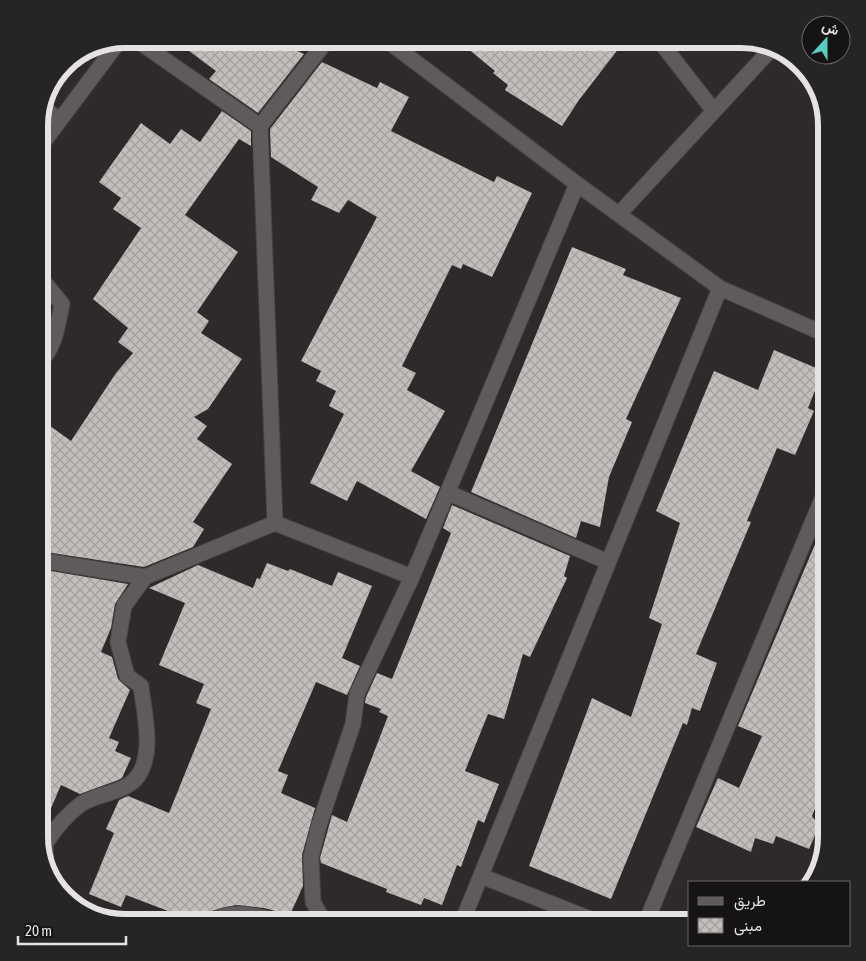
<svg xmlns="http://www.w3.org/2000/svg" width="866" height="961" font-family="'Asap Condensed',Vazirmatn,sans-serif">
<style>
.building{fill:url(#building-cross-hatch)}
.lines{fill:none;stroke-linecap:round;stroke-linejoin:round}
.minor-casing{stroke:#484444;stroke-width:17}
.minor{stroke:#5f5a5b;stroke-width:15}
.rim{fill:none;stroke:#e5e2e2;stroke-width:6}
</style>
<defs>
<pattern id="building-cross-hatch" width="8" height="8" patternUnits="userSpaceOnUse" patternTransform="scale(1.25)"><rect width="8" height="8" fill="#c3bebb"/><path d="M0 0l8 8M0 8l8-8" fill="none" stroke="#a4a09d"/></pattern>
</defs>
<rect width="100%" height="100%" fill="#2e292a"/>
<path class="building" d="M173,39h98l33,15 -46,59 -49,-34 7,-8z
M456,39h170l-47,61 -17,26 -57,-36 3,-5 -15,-12 2,-2z
M322,62l55,26 3,-6 29,15 -18,34 103,51 3,-6 35,17 -40,84 -29,-13 -2,5 -9,-4 -50,101 14,7 -9,17 38,21 -34,60 29,16 -14,32 -69,-38 -10,20 -37,-18 34,-69 -15,-8 7,-15 -20,-10 5,-10 -20,-10 76,-144 -29,-17 -9,13 -28,-13 7,-13 -47,-30 -1,-28z
M222,111l29,20v15l-12,-7 -54,76 53,37 -41,60 12,9 -8,12 41,26 -34,50 -14,8 13,9 -10,13 35,25 -39,58 11,7 -11,18 -49,20 -105,-16v-133l32,23 45,-68 17,-20 -15,-11 10,-14 -35,-29 48,-71 -28,-19 8,-11 -22,-16 42,-59 29,21 11,-15 19,13z
M572,247l54,22 -3,6 58,23 -55,121 6,3 -23,55 -9,50 -19,-6 -5,17 -105,-46z
M774,350l49,21 -15,37 6,3 -19,44 -18,-7 -30,73 4,1 -55,132 21,9 -17,48 -8,-3 -5,17 -4,-2 -72,176 -82,-33 63,-168 39,19 31,-93 -13,-6 31,-95 -24,-12 58,-140 44,19z
M452,505l118,51 -6,20 3,2 -37,79 -7,-3 -19,65 -16,-5 -23,57 34,13 -15,39 -6,-3 -17,47 -4,-2 -15,40 -18,-7 -3,7 -35,-13 1,-3 -66,-26 -1,-5 12,-43 15,7 41,-106 -9,-4 2,-3 -16,-6 1,-6 11,-24 15,6 59,-146 -8,-5z
M827,516v263l-15,37 7,10 -10,23 -33,-13 -3,8 -18,-6 -4,14 -55,-25 22,-49 21,10 23,-52 -24,-10z
M267,563l21,8 2,-2 42,17 6,-14 34,14 -30,72 18,8 -13,29 -31,-13 -38,89 10,4 -7,18 34,15 -13,47 1,31 -14,31 -6,-4 -19,-5 -28,-3 -32,8 -7,9 -71,-27 -5,12 -32,-13 25,-61 -8,-4 13,-29 9,-4 41,17 42,-104 -15,-6 8,-19 -45,-19 26,-62 -36,-15 49,-23 55,23 4,-10 3,1z
M39,569l89,15 -13,20 -4,24 -10,24 11,5 6,22 12,11 -21,48 10,4 -4,9 16,7 -9,20 -4,2 -38,14 -19,-9 -22,51z"/>
<g class="lines">
<defs>
<path id="minor" d="M135,39l125,87
M328,39l-68,87 15,397 137,54
M385,39l192,145 143,104 107,47
M658,39l56,72
M42,107l17,13
M39,148l81,-108
M619,214l155,-168
M39,362c16,-12 19,-39 23,-58l-23,-28
M449,493l159,69
M39,560l106,17
M46,858l-1,-14c10,-15 21,-29 36,-40 18,-12 49,-10 60,-33 12,-25 3,-59 0,-85l-14,-10 -9,-34 6,-36 21,-29 130,-54
M481,876l117,46
M208,922c28,-14 44,-7 73,0
M324,922l-11,-20 -2,-45 8,-32 34,-101 4,-30 55,-117 165,-393
M462,922l258,-634
M646,922l181,-435"/>
</defs>
<use href="#minor" class="minor-casing"/>
<use href="#minor" class="minor"/>
</g>
<path d="M0 0H866V961H0ZM125 48H741A77 77 0 0 1 818 125V837A77 77 0 0 1 741 914H125A77 77 0 0 1 48 837V125A77 77 0 0 1 125 48Z" fill="#262424" fill-rule="evenodd"/>
<path class="rim" d="M125 48H741A77 77 0 0 1 818 125V837A77 77 0 0 1 741 914H125A77 77 0 0 1 48 837V125A77 77 0 0 1 125 48Z"/>
<rect x="688" y="881" width="162" height="65" fill="#151313" stroke="#686666"/>
<rect x="698" y="897" width="25" height="8" fill="#5f5a5b" stroke="#686666"/>
<text x="734" y="906" font-size="15" fill="#e5e2e2">طريق</text>
<rect x="698" y="918" width="25" height="15" fill="url(#building-cross-hatch)" stroke="#686666"/>
<text x="734" y="931" font-size="15" fill="#e5e2e2">مبنى</text>
<g transform="translate(826 40) rotate(21)"><circle r="24" fill="#151313" stroke="#686666"/>
<path d="M0-4L9 19L0 12L-9 19Z" fill="#57cec2"/>
<text y="-8" font-size="14" font-weight="bold" text-anchor="middle" fill="#e5e2e2">ش</text>
</g>
<path d="M18 936v8h108v-8" fill="none" stroke="#e5e2e2" stroke-width="2.5"/>
<text x="25" y="936" font-size="15" fill="#e5e2e2" stroke="#151313" stroke-width="4" paint-order="stroke">20 m</text>
</svg>
